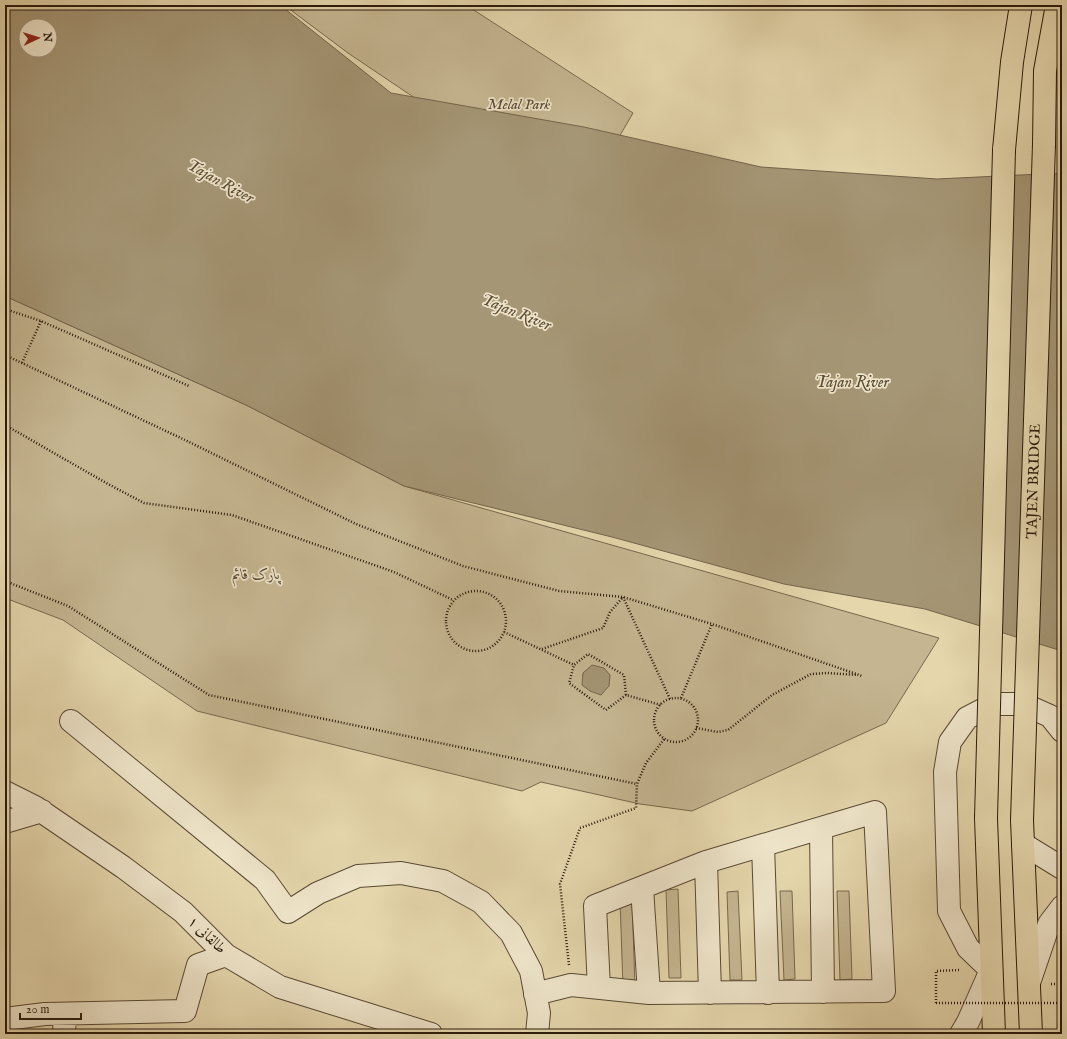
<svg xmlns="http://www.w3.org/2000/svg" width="1067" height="1039" font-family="'IM FELL English',Amiri,serif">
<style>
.green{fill:#c5b691;stroke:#78684e}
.water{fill:#a59675;stroke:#74644b;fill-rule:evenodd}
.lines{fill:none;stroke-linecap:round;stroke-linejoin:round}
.minor-casing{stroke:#594933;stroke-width:24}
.highway-casing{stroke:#2a1a0b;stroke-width:24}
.path{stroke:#2a1a0b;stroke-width:2.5;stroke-dasharray:1 2;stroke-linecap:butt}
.minor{stroke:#eee4c9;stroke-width:22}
.highway{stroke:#e5d6ac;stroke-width:22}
.highway-bridge-casing{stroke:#2a1a0b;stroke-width:24;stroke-linecap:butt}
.path-bridge{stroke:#2a1a0b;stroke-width:2.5;stroke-dasharray:1 2;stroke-linecap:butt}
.highway-bridge{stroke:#e5d6ac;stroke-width:22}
.labels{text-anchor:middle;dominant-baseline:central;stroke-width:3.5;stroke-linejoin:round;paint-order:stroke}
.park-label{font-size:15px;font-style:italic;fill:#584933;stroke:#eee4c9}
.street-label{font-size:15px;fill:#2a1a0b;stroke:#eee4c9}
.water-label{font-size:16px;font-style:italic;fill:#5b4c35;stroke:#eee4c9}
</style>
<rect width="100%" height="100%" fill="#e5d6ac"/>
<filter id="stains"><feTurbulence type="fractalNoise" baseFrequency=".005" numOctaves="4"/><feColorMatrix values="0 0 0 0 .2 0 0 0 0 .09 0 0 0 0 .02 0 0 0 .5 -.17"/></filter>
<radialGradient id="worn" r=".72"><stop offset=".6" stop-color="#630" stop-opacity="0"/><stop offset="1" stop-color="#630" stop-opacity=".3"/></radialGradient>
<path class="green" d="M284,5h182l167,108 -40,69 -95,-28 -150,-101z
M5,296l241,109 158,81 535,152 -53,85 -194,88 -52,-7 -99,-22 -19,9 -325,-80 -134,-91 -58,-22z
M678,889l3,89h-12l-3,-88z
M738,891l4,89h-12l-3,-88z
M780,891h12l3,88 -11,1z
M837,891h12l3,88 -12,1z
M632,899l3,89h-12l-3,-88z"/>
<path class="water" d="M5,5h275l111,88 193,34 177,40 176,12 125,-6v478l-137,-42 -141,-25 -172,-47 -208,-51 -158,-81 -241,-109zM26,26h24v24h-24z
M592,665l12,3 6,7 -1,11 -8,9 -11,-4 -8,-6 1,-12z"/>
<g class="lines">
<defs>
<path id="minor" d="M71,721l194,159 23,32 30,-19 40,-17 43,-3 42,8 38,21 30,31 20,38 8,42 -2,21
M5,792l30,15 88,60 60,45 43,43 54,32 151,47
M5,822l37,-11
M821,828l2,164
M1023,844l39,24
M763,845l5,148
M706,862l4,131
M642,888l7,105
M1029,983l20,-59 13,-17
M535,994l36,-9 78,8 235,-2 -9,-179 -169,50 -111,44 4,82
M5,1019l40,-5 140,-3 13,-46 28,-10
M64,1034l1,-20
M961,1034l7,-12 23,-52 -23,-22 -19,-37 -4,-139 5,-30 17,-24 27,-14h29l27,12 12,15"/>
<path id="highway" d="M1044,144l1,-73 12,-66
M1004,150l8,-88 9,-57
M986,818l8,216
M1022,820l9,214"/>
</defs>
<use href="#minor" class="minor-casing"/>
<use href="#highway" class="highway-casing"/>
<path class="path" d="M5,309l36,12 148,65
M5,355l180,85 171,84 107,42 96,25 64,6 89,27 150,52
M22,363l19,-42
M5,425l103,59 36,19 88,12 162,57 59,28
M5,581l63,25 141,89 428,89
M446 621a30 30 0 1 1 60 0a30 30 0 1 1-60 0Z
M504,632l70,33
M542,649l61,-21 7,-16 13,-15 47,102
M626,695l-20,15 -37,-27 5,-18 14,-11 36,21 2,20 35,10
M681,698l31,-74
M654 720a22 22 0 1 1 44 0a22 22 0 1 1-44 0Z
M696,728l22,4 10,-2 44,-35 39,-21 16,-1 31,2
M569,965l-9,-81 20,-56 56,-20 1,-24 9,-21 19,-25
M1051,984h11
M936,1003v-32l25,-1"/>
<use href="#minor" class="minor"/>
<use href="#highway" class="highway"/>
<defs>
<g id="highway-bridge">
<path d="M986,818l18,-668"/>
<path id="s1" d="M1022,820l22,-676"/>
</g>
</defs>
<use href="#highway-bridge" class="highway-bridge-casing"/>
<path class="path-bridge" d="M936,1003h126"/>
<use href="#highway-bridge" class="highway-bridge"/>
</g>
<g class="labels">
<g class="park-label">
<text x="519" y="104">Melal Park</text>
<text x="256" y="574">پارک قائم</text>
</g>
<g class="street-label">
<text stroke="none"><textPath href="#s1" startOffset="339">TAJEN BRIDGE</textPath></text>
<text transform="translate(207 935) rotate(44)">طالقانی ۱</text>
</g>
<g class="water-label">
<text transform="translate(220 182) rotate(29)">Tajan River</text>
<text transform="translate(516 313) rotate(22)">Tajan River</text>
<text x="852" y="383">Tajan River</text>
</g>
</g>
<rect width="1067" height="1039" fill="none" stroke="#e5d6ac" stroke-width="20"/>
<rect x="6" y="6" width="1055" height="1027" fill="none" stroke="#2a1a0b" stroke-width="2"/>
<rect x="10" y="10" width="1047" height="1019" fill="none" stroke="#2a1a0b"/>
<g transform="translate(38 38) rotate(86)"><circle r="19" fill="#eee4c9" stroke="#a0937d"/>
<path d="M0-3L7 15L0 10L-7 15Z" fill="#8f2418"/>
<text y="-6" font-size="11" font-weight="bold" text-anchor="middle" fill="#2a1a0b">N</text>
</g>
<path d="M20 1013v6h61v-6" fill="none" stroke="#2a1a0b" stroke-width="2"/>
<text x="26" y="1013" font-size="12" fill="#2a1a0b" stroke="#eee4c9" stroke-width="3" paint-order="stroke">20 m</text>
<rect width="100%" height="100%" filter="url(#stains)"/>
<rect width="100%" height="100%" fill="url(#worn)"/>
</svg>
